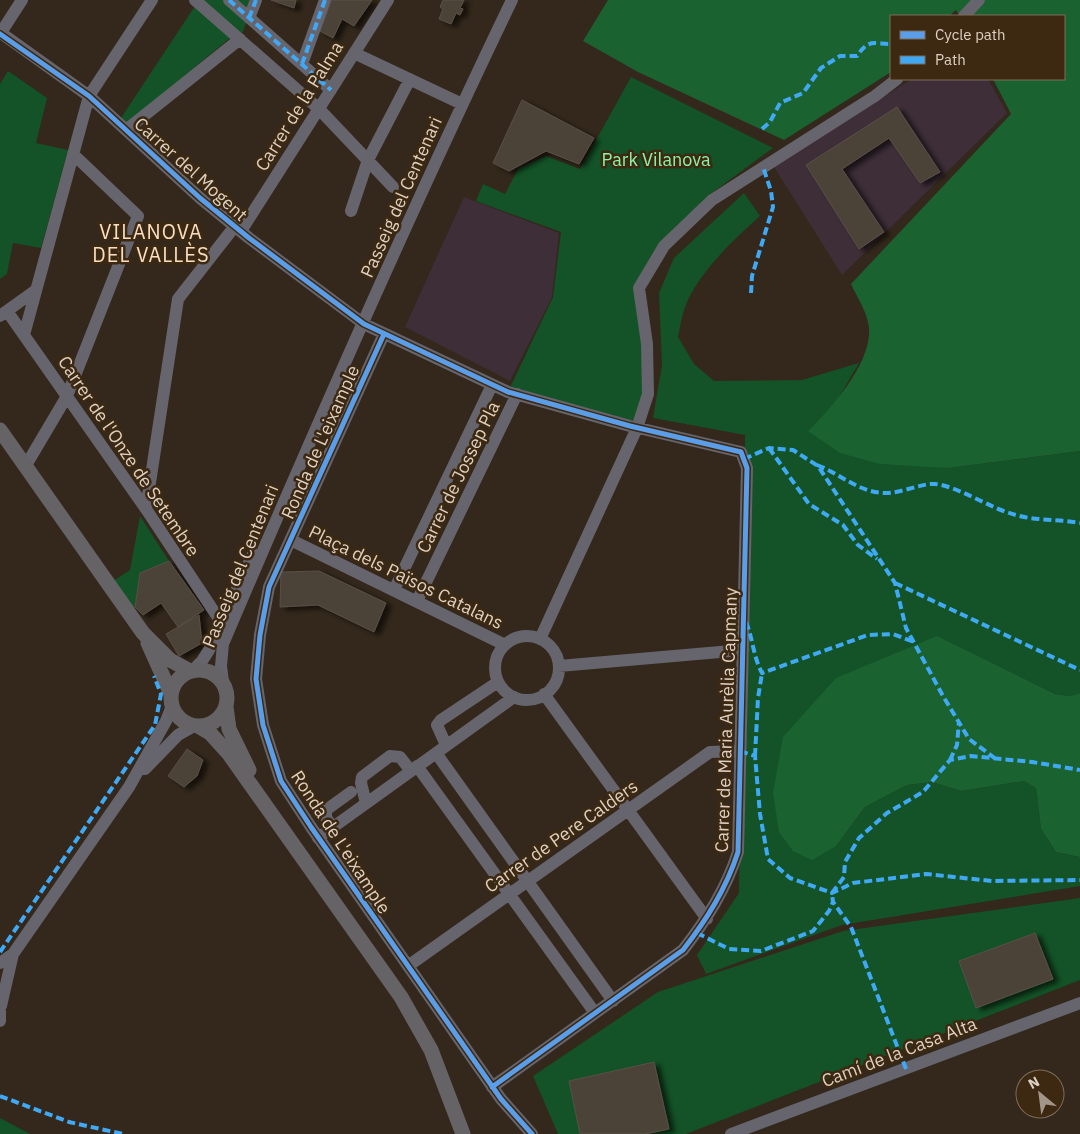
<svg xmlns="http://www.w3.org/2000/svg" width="1080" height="1134" font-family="'IBM Plex Sans',sans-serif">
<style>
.education{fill:#3d2e38}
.green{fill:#135327}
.forest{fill:#1b6231}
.building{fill:#4c4338;stroke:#5a4f45;filter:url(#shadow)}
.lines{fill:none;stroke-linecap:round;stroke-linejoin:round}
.minor{stroke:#66646d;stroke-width:12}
.major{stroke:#666367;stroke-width:15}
.quiet{stroke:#3fa9f5;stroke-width:4;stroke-dasharray:8 4;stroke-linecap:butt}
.cycleway-casing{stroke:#3d2911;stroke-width:8}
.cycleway{stroke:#5a9eea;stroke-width:5}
.labels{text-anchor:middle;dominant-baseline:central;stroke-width:5;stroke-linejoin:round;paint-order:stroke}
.street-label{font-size:18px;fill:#ded1c4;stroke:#3d2911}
.park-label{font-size:18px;fill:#8cf4a5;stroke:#3d2911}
.quarter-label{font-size:20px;letter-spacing:1px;fill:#f8dec2;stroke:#3d2911}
</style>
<defs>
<filter id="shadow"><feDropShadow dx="5.5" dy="3" stdDeviation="2.5" flood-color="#0009"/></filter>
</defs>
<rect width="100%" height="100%" fill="#33281b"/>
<path class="education" d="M912,79h76l19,34 -165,162 -68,-108z
M464,197l95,36 -7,64 -42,84 -105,-54z"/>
<path class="green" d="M195,0h60l-15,39z
M195,6l35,32 -104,86 -5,-6z
M8,71l39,27 -11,45 32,7 -27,98 -28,-5 -6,31 -7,5v-195z
M631,77l142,71 -64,47 -72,88 8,107 -9,29 -15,4 -113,-31 45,-95 8,-65 -85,-31 7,-17 22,10 13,-25 28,-13 34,13z
M744,193l16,23c-26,23 -65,60 -76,94 -3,9 -4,18 -6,27l16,27 20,17 88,-1 57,-17 -24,41 -27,27 141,37 131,-17v242l-10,3 -15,-2 -119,-58 -100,210 29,-39 42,-22 25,-3 29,9 63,-10 12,7 5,41 15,23 24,5v29l-238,39 -136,49 -9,-19 42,-62 6,-458 -92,-17 9,-53 -3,-72 15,-35z
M140,516l29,45 -29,12 -6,39 -21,-31 17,-11z
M1080,898v82l-394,154h-128l-25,-58 125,-84 185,-61z
M0,1118l30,16h-30z"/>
<path class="forest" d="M608,0h472v451l-131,17 -69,-4 -40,-11 -32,-22c24,-24 64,-68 61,-104 -2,-15 -12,-30 -18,-43l160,-170 -18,-35h71v-63h-104l-4,-6 -7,6h-58v56l-107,68 -146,-68 -55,-31z
M937,636l118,58 15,2 10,-3v164l-24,-5 -15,-23 -5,-41 -12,-7 -63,10 -29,-9 -25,3 -42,22 -29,39 -24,14 -19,-9 -14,-19 -6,-39 10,-56 53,-59z"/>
<path class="building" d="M271,0h25l-2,8z
M332,0h40l-18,26 -12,-7 -9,19 -13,-7z
M443,0h21l-4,8 3,1 -3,6 -4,-2 -5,11 -12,-5 4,-10 -3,-2z
M522,100l72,38 -15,26 -33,-13 -37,20 -16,-8z
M897,107l43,65 -20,11 -31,-45 -47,31 42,63 -25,17 -53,-84z
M169,561l35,49 -26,17 -17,-24 -18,12 -8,-8 5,-34z
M319,571l67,32 -12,29 -56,-27 -38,2 1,-35z
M199,615l3,28 -23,13 -13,-22z
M187,749l16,11 -6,16 -13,11 -16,-11z
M1035,933l18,46 -77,29 -17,-47z
M654,1062l15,67 -24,5h-65l-11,-53z"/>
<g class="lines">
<path class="minor" d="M195,0l124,109 74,78
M229,0l102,90
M964,16l15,-16
M249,18l7,-18
M1,33l88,63 111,102 49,40 115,86 144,68 122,34 111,26 6,16 -9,384c-12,37 -31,67 -55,98l-191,137
M0,34l22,-34
M354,53l108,51
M302,64l23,-64
M126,130l114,-91
M351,211l17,-51 42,-81
M241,231l147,-231
M7,311l139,198 75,113
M0,316l36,-26
M384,334l-115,253 -9,48 -4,44 7,46 18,56 30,46 190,272 31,35
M24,335l65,-239 63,-96
M25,467l42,-71 71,-180 -65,-62
M146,509l32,-210 57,-73
M291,540l214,105
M394,590l98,-205
M417,601l100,-207
M495 668a32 32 0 1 1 64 0a32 32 0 1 1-64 0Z
M540,639l97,-211 11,-34 -1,-50 -8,-56 25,-42 48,-46 163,-104 22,-17
M559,666l184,-16
M193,670l9,-9 7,-11 44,-96
M223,682l-2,-16 2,-22c92,-216 187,-432 289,-644
M544,694l163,225
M446,745l-9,-20 4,-5 57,-38
M436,753l177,248
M417,766l178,247
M145,769l33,-34 16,-9
M366,803l-5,-20 1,-6 28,-21 10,1 11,14
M333,827l-7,-9v-8l25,-18
M318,838l196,-141
M0,963l13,-9 116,-167 37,-66 6,-15
M408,966l302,-214 30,-1
M0,1003v18
M1,1006l12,-52
M731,1134l349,-131"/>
<path class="major" d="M0,430l143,203 27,27 20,11
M148,643l23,51
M171 698a28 28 0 1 1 56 0a28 28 0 1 1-56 0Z
M226,707l3,22 20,41
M198,726l12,7 19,21 172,243 30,53 32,84"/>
<path class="quiet" d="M229,0l102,90
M249,18l7,-18
M302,64l23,-64
M762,129l8,-7 10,-19 23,-10 18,-25 19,-12h17c12,-18 17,-12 34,-12
M751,293l1,-17 21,-69 -2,-16 -8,-24
M769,448l40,56 34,21 15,20 19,14
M744,459l25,-11 24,2 25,16 77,117 11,45 37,68 26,43 27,20
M817,465c24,9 42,28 69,28 16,0 36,-10 49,-9 23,2 56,25 81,31 20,6 43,4 64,8
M895,583l185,87
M746,622c7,17 7,34 16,51l106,-38 25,-1 21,8
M740,751l15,5 5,58 8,45 22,19 42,15 21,-10 73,-9 66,7 88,-1
M755,756l3,-58 4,-25
M950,760l7,-15 2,-24
M697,933l32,16 32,2 52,-20 16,-20 4,-9
M0,952l155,-227 6,-31 -7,-18
M906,1069l-55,-142 -18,-25 -1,-9 12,-16 1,-15 14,-24 28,-25 36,-21 27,-32 21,-4 61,6 48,8
M0,1096l69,26 54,12"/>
<defs>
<path id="cycleway" d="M0,34l89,62 111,102 49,40 115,86 144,68 122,34 111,26 6,16 -9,384c-12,37 -31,67 -55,98l-191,137
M384,334l-115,253 -9,48 -4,44 7,46 18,56 30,46 190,272 31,35"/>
</defs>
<use href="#cycleway" class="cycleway-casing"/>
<use href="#cycleway" class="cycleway"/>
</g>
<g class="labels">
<g class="street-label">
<text transform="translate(299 106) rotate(-58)">Carrer de la Palma</text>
<text transform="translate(191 169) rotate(42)">Carrer del Mogent</text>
<text transform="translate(401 197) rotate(-66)">Passeig del Centenari</text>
<text transform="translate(320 442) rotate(-66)">Ronda de L'eixample</text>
<text transform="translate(129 456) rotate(56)">Carrer de l'Onze de Setembre</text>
<text transform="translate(458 477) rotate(-64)">Carrer de Jossep Pla</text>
<text transform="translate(240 566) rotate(-68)">Passeig del Centenari</text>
<text transform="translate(406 577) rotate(26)">Plaça dels Països Catalans</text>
<text transform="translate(726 720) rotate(-88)">Carrer de Maria Aurèlia Capmany</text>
<text transform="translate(561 836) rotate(-35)">Carrer de Pere Calders</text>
<text transform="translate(341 842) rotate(57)">Ronda de L'eixample</text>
<text transform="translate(899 1052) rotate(-21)">Camí de la Casa Alta</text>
</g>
<g class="park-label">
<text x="656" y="159">Park Vilanova</text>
</g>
<g class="quarter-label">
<text x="151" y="231">VILANOVA<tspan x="151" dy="23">DEL VALLÈS</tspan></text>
</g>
</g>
<rect x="890" y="15" width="175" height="65" fill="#3d2911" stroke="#7d6c59"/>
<rect x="900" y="31" width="25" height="8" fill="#5a9eea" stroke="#7d6c59"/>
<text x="935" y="40" font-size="15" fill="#ded1c4">Cycle path</text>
<rect x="900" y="56" width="25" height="8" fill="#3fa9f5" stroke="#7d6c59"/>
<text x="935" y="65" font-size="15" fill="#ded1c4">Path</text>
<g transform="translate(1040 1094) rotate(331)"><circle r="24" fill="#3d2911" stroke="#7d6c59"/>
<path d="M0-4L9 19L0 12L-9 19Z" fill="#a29689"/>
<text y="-8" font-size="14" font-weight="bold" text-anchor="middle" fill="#ded1c4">N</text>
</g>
</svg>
